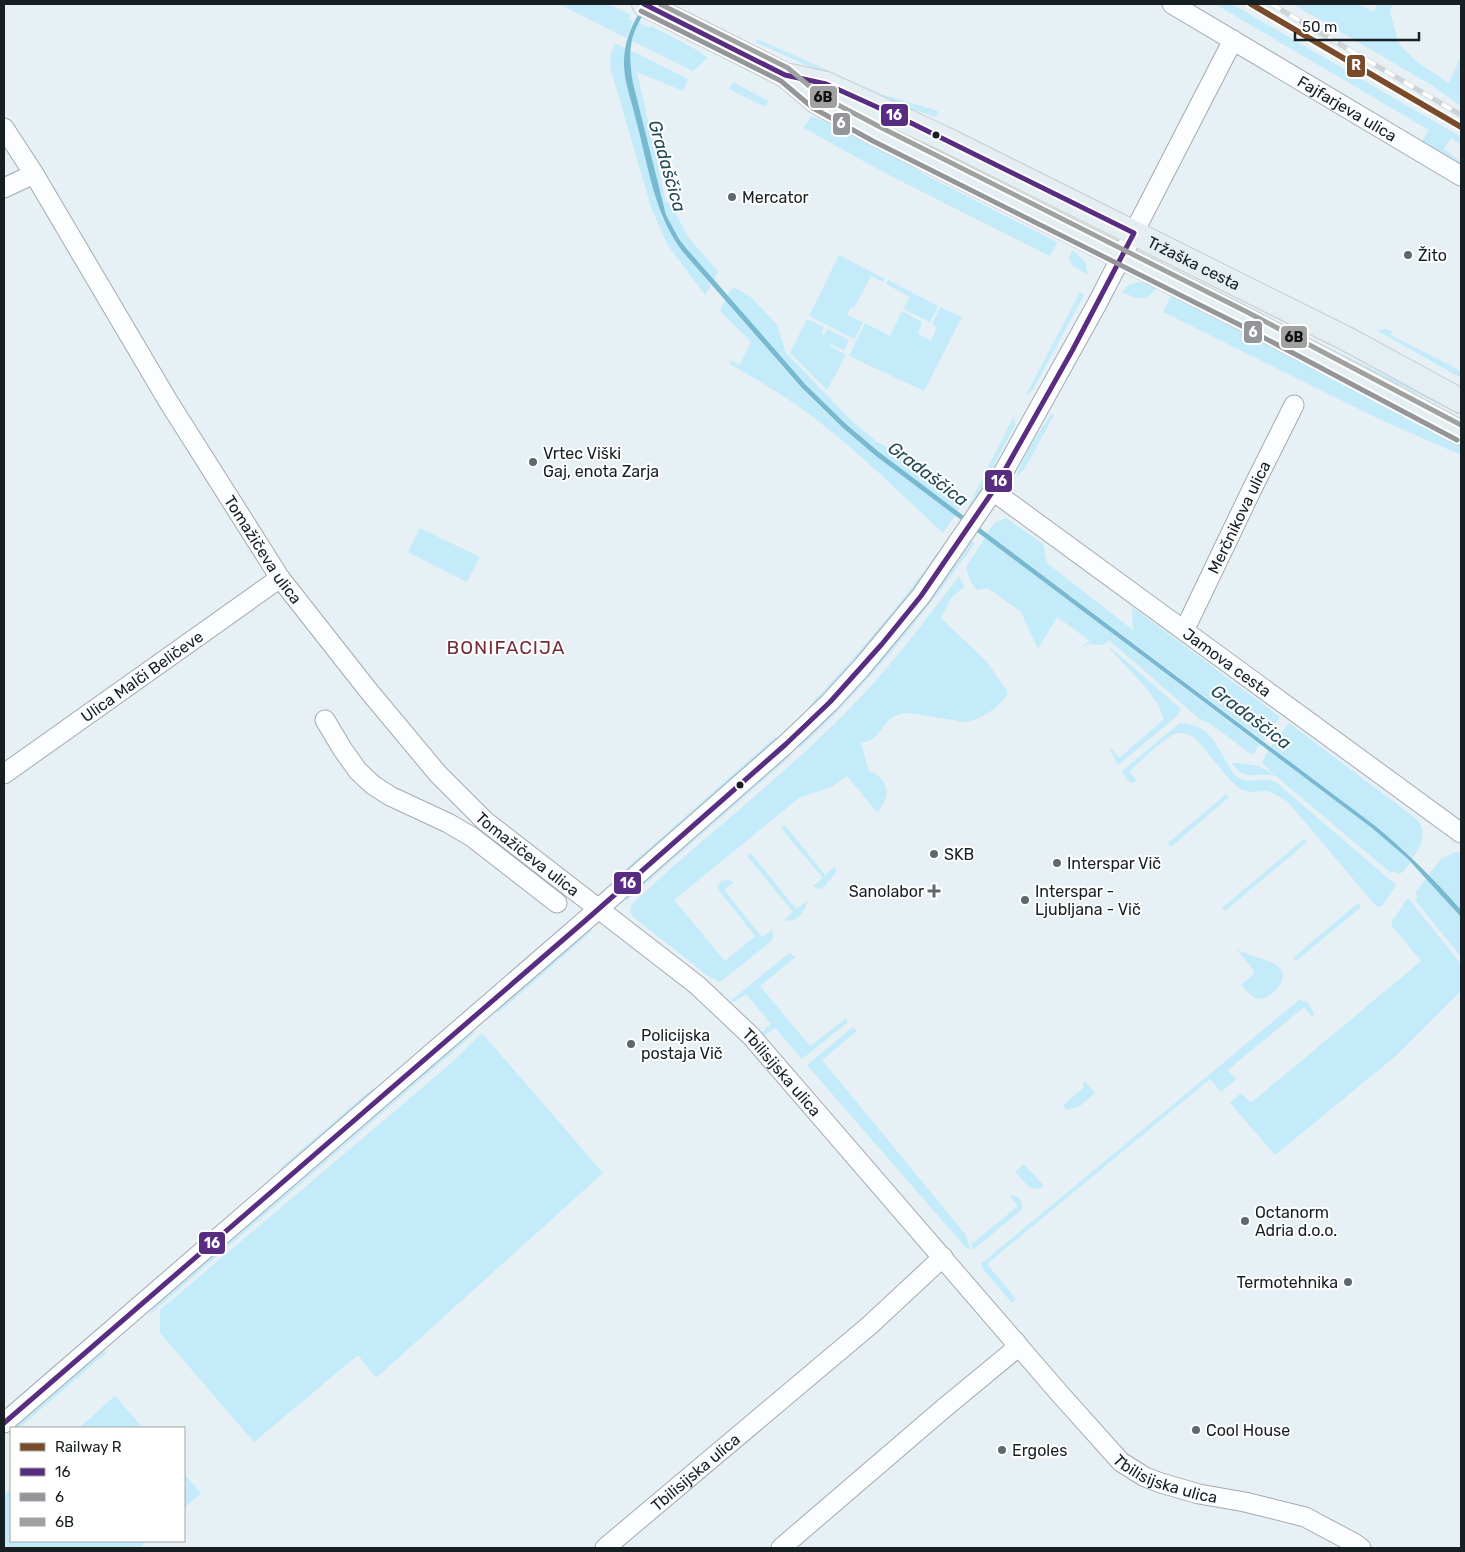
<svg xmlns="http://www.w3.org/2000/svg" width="1465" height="1552" font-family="Rubik,sans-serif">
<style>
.green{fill:#c4ebfa}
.water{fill:#77b9d1}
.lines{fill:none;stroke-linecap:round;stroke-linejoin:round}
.minor-casing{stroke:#a3abae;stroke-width:21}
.major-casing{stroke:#c8cdcf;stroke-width:26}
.minor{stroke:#fbfdfe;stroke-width:19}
.major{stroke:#e5eef2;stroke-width:24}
.rail-casing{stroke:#d1d4d6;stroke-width:5.5}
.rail{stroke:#fff;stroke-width:4;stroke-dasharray:11;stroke-linecap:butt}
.bus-1-casing{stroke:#fff;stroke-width:9}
.bus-2-casing{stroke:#fff;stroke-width:9}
.bus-3-casing{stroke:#fff;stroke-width:9}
.bus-1{stroke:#582c81;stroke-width:5}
.bus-2{stroke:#939598;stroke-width:5}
.bus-3{stroke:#a0a2a2;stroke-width:5}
.rail-1-casing{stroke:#fff;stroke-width:10}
.rail-1{stroke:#7a4b2a;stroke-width:6}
.bus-dot{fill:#181f22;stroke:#fff;stroke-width:2}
.poi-dot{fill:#60686c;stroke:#fff;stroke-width:2}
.labels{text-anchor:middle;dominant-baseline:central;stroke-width:4;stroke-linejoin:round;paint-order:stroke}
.street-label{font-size:16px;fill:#181f22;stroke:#fff}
.poi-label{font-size:16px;fill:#181f22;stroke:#fff;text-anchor:start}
.water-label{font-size:18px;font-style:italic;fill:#224a58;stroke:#fff}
.quarter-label{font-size:19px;letter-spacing:1px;fill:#752e39;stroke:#fff}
.line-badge{stroke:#fff;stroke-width:2}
.badge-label{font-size:14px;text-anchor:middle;font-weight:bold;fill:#fff}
.pale-badge-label{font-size:14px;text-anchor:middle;font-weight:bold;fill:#111}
</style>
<rect width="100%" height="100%" fill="#e6f0f5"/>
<path class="green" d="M559,4h49l23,11 -2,4 4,2 -7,17z
M1215,4h17l229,133v8l-10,-7 -7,11 17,13 -2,2 -37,-23 7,-11z
M1293,4h65l15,8 5,-8h14l-2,8 9,32 17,17 33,22 12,-27v50l-28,-20z
M638,22l11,6 2,-2 44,23 13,9 -15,13 -61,-30z
M757,40h3l121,54 57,17 -2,6 -50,-16 -131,-59z
M615,44l10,4 -1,23 38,146 13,25 36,43 -6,10 -38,-51 -16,-37 -40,-137 -1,-14z
M630,50l58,29 -5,12 -46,-19 29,130 5,2 17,33 30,34 -4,9 -35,-41 -13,-24 -33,-132 -3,-18z
M733,82l35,19 -3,6 -36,-18z
M811,116l38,14 34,18 46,29 128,65 -7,14 -167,-84 -79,-44z
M1072,250l13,12 3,13 -16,-10 -3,-6z
M839,255l46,24 -2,3 -12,-6 -17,32 -3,-1 -4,8 16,7 -9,17 -45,-23z
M888,280l50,26 -8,16 -27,-13 7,-12 -24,-13z
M1138,282l20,3c-12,18 -19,15 -36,7l5,-6z
M733,287l18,10 26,28 9,28 65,67 26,22 22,11 38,31 15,7 4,7 7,5 -5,8c-38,-28 -76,-55 -111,-87 -43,-39 -81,-84 -120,-128z
M1173,291l288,150v14l-80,-35 -218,-108z
M1080,292l4,3 -51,95 -7,5z
M725,300c39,44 75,91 119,129 35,31 74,58 111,86l-12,18c-42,-39 -83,-80 -129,-115 -26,-21 -55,-37 -84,-54v-4l10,5 11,-23 -31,-31z
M940,307l22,10 -38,74 -75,-35 16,-33 25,13 12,-25 20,11 -4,12 13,7 6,-14 -5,-3z
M807,319l17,8 -3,7 3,1 3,-6 22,11 -5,11 -14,-7v2l16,9 -19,35 -37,-37z
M1284,326l177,86v3l-111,-54z
M1385,329l8,2 -2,4 70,36v7l-83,-47z
M1051,414l3,1 -29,53 -8,9c3,-18 24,-47 34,-63z
M1014,416l1,9 -44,84 -3,-2z
M1006,518l37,26 4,19 86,67 -1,-23 148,110 -16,24 -277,-208 8,-10z
M420,528l60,29 -13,25 -59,-30z
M985,538l275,207 -8,10 -44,-33 -6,-1 -93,-81 -6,5 -14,-1 -10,4 11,-7 -33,-24 -19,32 -17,-37 -33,-24 -12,2 -6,-10 -4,-13z
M972,541l3,2c-53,74 -109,144 -175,205l-3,-3c67,-60 124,-130 175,-204z
M939,551v3c-37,54 -79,103 -123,150l-7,2c47,-49 90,-100 130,-155z
M959,576l5,11 -12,10 -11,21 46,44 20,29v4c-10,14 -25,24 -42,27l-56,-9c-21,1 -21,10 -33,23 -3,4 -10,5 -15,7l8,28c20,7 23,26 8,41l-30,-36 -16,11 -32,11 -125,102 51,61 30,-25 -34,-43 -4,-7 4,-5 6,-1 7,2 -10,8 38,47 10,-7c2,4 1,9 -2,12l-46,37 -5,3 -5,-4 -2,1 -80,-63 -2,-5 1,-6c73,-69 155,-130 225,-203 38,-39 70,-83 103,-126z
M1111,648l70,61 -4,7 -59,49 -8,-16 1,-1 8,10 45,-39 -6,-15 -10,-14 -38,-41z
M1180,723c29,2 34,18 47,40 3,5 5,9 9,13 12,10 28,-1 41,7l119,102 -14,21h-6l-89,-105 -19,-10 -18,1 -10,-3 -10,-9 -33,-40c-6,-5 -13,-9 -22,-6 -11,4 -35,28 -46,37l8,10 -5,2 -4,-2 -6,-10z
M1289,723l129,97c9,14 3,25 -5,38l-39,-33 -103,-78z
M775,737l3,2 -167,147 1,-5z
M1268,750l104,78 36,31 3,2 -8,11 -5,2 -5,-3 -2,2 -113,-95 -16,-15z
M788,753l3,3 -165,145v-5z
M1232,763c19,1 29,2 44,13 -19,-5 -32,7 -44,-13z
M1226,794l3,3 -58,50 -3,-4z
M785,825l40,50 10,-8 1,5 -13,16 -5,1 -5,-3 10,-8 -42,-50z
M1304,839l3,3 -82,69 -3,-3z
M1457,852l4,1v57l-32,-36 13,-16z
M751,853l45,56 11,-8c-2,12 -11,22 -23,19l9,-8 -46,-56z
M1426,878l35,39v40l-46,-57 2,-2 -1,-6z
M1408,898l53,66v27l-64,64 -122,100 -45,-52 11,-10 9,9h2l169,-141 -29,-35v-5z
M1358,903l3,4 -65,54 -3,-3z
M591,929l1,2 -95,83 2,-7z
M1237,949c15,11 66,11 37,43 -5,5 -10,7 -17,7l-9,-6 -7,-8 12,-10 1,-4z
M789,953l7,4 -36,29 50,60 36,-28 2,4 -46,37 -27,-31 -12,9 -3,-3 11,-10 -25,-30 -10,7 -7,1z
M1299,1000l8,2 7,11 -2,4 -8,-10 -76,63 8,9 -15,13 -11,-13 -223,185 29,35 -4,4 -30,-35 -1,-4 2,-2z
M853,1027l4,4 -35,29 144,175 5,15 -5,-2 -159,-183z
M477,1031l-329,285 8,-13 313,-270z
M482,1033l121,140 -227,205 -18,-23 -104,87 -94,-109v-23l289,-245z
M1085,1081l10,12 -15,13 -14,4 -3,-5 21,-18 -2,-3z
M375,1086l-5,9 -85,73 -7,2z
M1024,1164l20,22 -6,3 -9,-2 -14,-15z
M1012,1195c7,1 12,8 9,15l-48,40 -3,-10 3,3 45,-37 -8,-10z
M102,1349l4,4 -87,75h-7z
M115,1396l28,32h-64z
M184,1474l17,19 -17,15z
M11,1488v53h136l-8,7h-135v-53z"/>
<path class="water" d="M645,4h5c-20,29 -23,44 -17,79l33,132 13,24 8,10 119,136 40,39 33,28 495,373c33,27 59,53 87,85v7l-53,-58 -36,-31 -496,-372 -33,-28 -41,-40 -119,-136c-29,-37 -35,-88 -47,-132 -4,-19 -13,-40 -12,-60 1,-22 9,-38 21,-56z"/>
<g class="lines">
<defs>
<g id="minor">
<path id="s1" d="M1172,4l289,172"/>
<path id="s2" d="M4,128l30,46 134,227 112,177 88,112 70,84 47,47 212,164 54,51 309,358 61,68 24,15 16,6 38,11 46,8 60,15 49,26 7,5"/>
<path d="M4,188l30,-14"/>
<path id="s3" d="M993,491l468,342"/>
<path id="s4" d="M1185,629l68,-142 41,-82"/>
<path d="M325,720l18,30 15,21 15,14 17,11 58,27 24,14 85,66"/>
<path id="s5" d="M4,774l276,-196"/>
<path d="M4,1423l576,-498 206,-181 44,-42 32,-35 59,-71 72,-105 104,-187 136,-264"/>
<path id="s6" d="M605,1548l265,-223 73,-68"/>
<path d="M781,1548l162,-139 69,-57 4,-10"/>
</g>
<g id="major">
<path d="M644,4l141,71 32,27 60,32c195,99 392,194 584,299"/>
<path id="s7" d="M790,76l36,8 115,53 406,202 114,62"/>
</g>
</defs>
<use href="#minor" class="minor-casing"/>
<use href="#major" class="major-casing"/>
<use href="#minor" class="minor"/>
<use href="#major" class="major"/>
<defs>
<path id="rail" d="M1271,4l190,111"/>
</defs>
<use href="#rail" class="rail-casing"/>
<use href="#rail" class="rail"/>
<defs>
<path id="bus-1" d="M4,1423l582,-503 200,-176 44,-42 52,-58 39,-48 72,-105 79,-140 62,-118 -235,-116 -73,-33 -41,-9 -141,-71"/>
<path id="bus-2" d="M641,11l140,70 32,27 60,33 367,184 217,115"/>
<path id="bus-3" d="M660,4l128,64 33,28 59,31 367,185 214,113"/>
</defs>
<use href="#bus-1" class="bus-1-casing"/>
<use href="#bus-2" class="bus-2-casing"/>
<use href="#bus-3" class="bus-3-casing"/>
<use href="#bus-1" class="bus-1"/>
<use href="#bus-2" class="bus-2"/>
<use href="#bus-3" class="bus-3"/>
<defs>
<path id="rail-1" d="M1251,4l210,123"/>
</defs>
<use href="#rail-1" class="rail-1-casing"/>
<use href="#rail-1" class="rail-1"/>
</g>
<g class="bus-dot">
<circle cx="936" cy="135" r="4.5"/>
<circle cx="740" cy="785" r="4.5"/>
</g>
<g class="poi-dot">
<circle cx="732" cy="197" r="5"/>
<circle cx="1408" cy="255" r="5"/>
<circle cx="533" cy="462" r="5"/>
<circle cx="934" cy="854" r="5"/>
<circle cx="1057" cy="863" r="5"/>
<path d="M931.5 883.5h5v5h5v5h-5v5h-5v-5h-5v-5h5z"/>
<circle cx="1025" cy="900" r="5"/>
<circle cx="631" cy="1044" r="5"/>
<circle cx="1245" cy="1221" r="5"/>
<circle cx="1348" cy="1282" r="5"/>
<circle cx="1196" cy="1430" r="5"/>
<circle cx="1002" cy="1450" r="5"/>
</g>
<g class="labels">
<g class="street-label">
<text stroke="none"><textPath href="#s1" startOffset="204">Fajfarjeva ulica</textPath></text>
<text stroke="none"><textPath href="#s7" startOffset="446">Tržaška cesta</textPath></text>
<text stroke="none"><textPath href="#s4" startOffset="124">Merčnikova ulica</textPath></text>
<text stroke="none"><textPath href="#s2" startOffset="495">Tomažičeva ulica</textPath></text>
<text stroke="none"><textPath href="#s3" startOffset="290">Jamova cesta</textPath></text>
<text stroke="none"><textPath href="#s5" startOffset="169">Ulica Malči Beličeve</textPath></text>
<text stroke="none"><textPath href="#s2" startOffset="900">Tomažičeva ulica</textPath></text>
<text stroke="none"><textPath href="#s2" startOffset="1236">Tbilisijska ulica</textPath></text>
<text stroke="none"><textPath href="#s6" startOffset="118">Tbilisijska ulica</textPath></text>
<text stroke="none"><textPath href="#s2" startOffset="1801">Tbilisijska ulica</textPath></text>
</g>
<g class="poi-label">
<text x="742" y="197">Mercator</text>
<text x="1418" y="255">Žito</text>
<text x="543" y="453">Vrtec Viški<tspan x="543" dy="18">Gaj, enota Zarja</tspan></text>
<text x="944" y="854">SKB</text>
<text x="1067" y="863">Interspar Vič</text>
<text x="924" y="891" text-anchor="end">Sanolabor</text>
<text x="1035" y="891">Interspar -<tspan x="1035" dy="18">Ljubljana - Vič</tspan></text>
<text x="641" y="1035">Policijska<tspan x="641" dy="18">postaja Vič</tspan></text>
<text x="1255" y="1212">Octanorm<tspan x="1255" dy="18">Adria d.o.o.</tspan></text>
<text x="1338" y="1282" text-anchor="end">Termotehnika</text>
<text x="1206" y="1430">Cool House</text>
<text x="1012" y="1450">Ergoles</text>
</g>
<g class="water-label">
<text transform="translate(667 166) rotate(74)">Gradaščica</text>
<text transform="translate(928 474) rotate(37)">Gradaščica</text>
<text transform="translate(1251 717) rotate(37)">Gradaščica</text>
</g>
<g class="quarter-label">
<text x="506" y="647">BONIFACIJA</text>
</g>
</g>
<g class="line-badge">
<rect x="1346" y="54" width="20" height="24" rx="5" fill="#7a4b2a"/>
<rect x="809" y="85" width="29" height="24" rx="5" fill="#a0a2a2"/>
<rect x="880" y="103" width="29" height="24" rx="5" fill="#582c81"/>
<rect x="832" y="112" width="19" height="24" rx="5" fill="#939598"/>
<rect x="1243" y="320" width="20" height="24" rx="5" fill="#939598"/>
<rect x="1280" y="325" width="28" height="24" rx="5" fill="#a0a2a2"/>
<rect x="984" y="469" width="29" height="24" rx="5" fill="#582c81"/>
<rect x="613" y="871" width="29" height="24" rx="5" fill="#582c81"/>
<rect x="198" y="1231" width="28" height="24" rx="5" fill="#582c81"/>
</g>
<g class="badge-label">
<text x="1356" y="70">R</text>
<text x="894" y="120">16</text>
<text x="841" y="128">6</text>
<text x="1253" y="337">6</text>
<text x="999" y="486">16</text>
<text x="628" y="888">16</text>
<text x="212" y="1248">16</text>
</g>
<g class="pale-badge-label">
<text x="823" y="102">6B</text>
<text x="1294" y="342">6B</text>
</g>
<rect width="1465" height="1552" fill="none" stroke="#181f22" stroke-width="10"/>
<rect x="10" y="1427" width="175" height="115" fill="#ffffff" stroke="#a3a5a7"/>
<rect x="20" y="1443" width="25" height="8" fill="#7a4b2a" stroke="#a3a5a7"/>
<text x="55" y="1452" font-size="15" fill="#181f22">Railway R</text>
<rect x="20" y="1468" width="25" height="8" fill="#582c81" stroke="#a3a5a7"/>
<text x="55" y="1477" font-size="15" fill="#181f22">16</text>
<rect x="20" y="1493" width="25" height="8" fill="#939598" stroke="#a3a5a7"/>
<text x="55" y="1502" font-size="15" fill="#181f22">6</text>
<rect x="20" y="1518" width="25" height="8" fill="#a0a2a2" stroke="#a3a5a7"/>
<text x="55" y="1527" font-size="15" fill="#181f22">6B</text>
<path d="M1295 32v8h124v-8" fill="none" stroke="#181f22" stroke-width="2.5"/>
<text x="1302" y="32" font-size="15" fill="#181f22" stroke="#ffffff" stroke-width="4" paint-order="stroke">50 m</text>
</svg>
